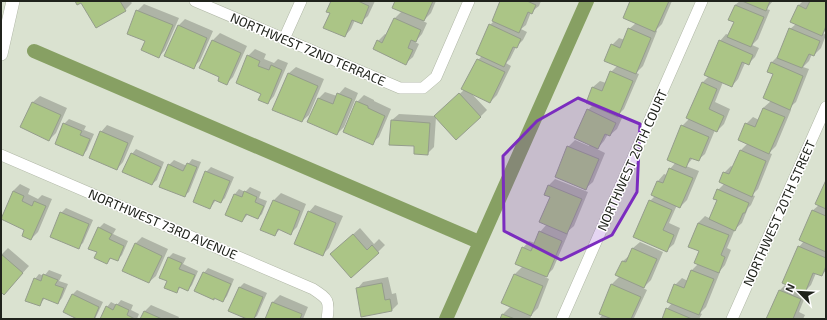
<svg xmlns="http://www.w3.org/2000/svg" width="827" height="320" font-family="'Exo 2',sans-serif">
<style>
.shadow{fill:#0003}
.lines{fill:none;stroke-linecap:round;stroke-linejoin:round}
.canal{stroke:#87a063;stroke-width:14}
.building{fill:#abc586;stroke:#959d8c}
.minor-casing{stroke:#b0b7a6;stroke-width:12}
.tertiary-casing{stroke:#b0b7a6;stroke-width:14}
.minor{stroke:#fff;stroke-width:11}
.tertiary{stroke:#fff;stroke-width:13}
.marked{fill:#7b2cbf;fill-opacity:0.2;stroke:#7b2cbf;stroke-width:3;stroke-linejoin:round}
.labels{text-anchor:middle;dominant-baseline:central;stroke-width:3;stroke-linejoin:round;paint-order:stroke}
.street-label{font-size:13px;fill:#20231c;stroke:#fff}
</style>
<rect width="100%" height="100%" fill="#dae2d0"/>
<path class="shadow" d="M76,1h54l2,2 -7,7z
M332,1h43l-7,15 -7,6 -6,-2 -4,9 -6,7 -14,-23z
M396,1h40l-5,12 -8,8 4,2 -5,11 -7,8 4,2 -6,13 -7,6 -28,-22 7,-7 2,1 8,-17 7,-7z
M501,1h40l-2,5 -8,6 -5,13 -5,4 6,3 -4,8 -7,7 -6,12 -4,4 5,3 -14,29 -7,7 -19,-9 16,17 -7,7h-44l-2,30 -7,7 -12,-9 -23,-25 7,-6 36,2 29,-26 14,-30 4,-4 8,-31 4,-4z
M631,1h41l-10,23 -6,6 1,1 -14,35 -7,7 3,1 -15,35 -5,5 4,2 -6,13 -7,6 -2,-1 -4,7 -7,8 8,4 -12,29 -7,6 -18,-41 7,-7 14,6 1,-2 -2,-34 5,-5 -6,-3 6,-15 7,-6 6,2 5,-11 7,-7 -6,-20 7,-7 6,2 4,-11 7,-6z
M740,1h33l-7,8 4,1 -12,29 -6,6 7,3 -4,9 -7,7 -3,-1 -7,16 -6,7 -9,-4 -8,20 15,7 -6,15 -7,7 -2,-1 -10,24 -7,6 -5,-2 -7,8 13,5 -12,29 -7,7 -3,-2 -8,18 11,5 -6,16 -7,6 -17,-49 5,-5 -3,-1 6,-14 6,-7 3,1 3,-6 6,-7 6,-36 7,-7 13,-36 7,-7 11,-35 6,-7 3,1 6,-14v-16z
M803,1h23v29l-3,3 3,2 -5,13 -7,7 -2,-1 -3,7 -6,6 6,2 -13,33 -8,7 3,1 -15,36 -7,7 3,1 -14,35 -6,6 3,1 -4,9 -3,3 -6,15 -7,6 -8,19 4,2 -6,15 -6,7h1l-14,35 -6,6 2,1 -3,5h-36l4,-10 5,-6 3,-18 7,-7 6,3 4,-11 6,-6 2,-14 -11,-4 9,-23 7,-7 6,3 8,-19 -1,-10 6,-6v-11l7,-7 2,1 8,-17 7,-7 -2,-19 7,-7 6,3 4,-12 8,-7 3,-27 -3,-11 7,-7 12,-27 6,-5 3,-19z
M144,4l35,14 -14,32 -6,7 -13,-16 -9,-30z
M185,19l28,12 -13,30 -7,6 -14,-42z
M220,33l27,13 -14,31 -7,7 -6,-7 -20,-9 13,-28z
M255,49l11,5 -2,5 10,4 4,-4 10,4 -14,33 -6,7 -6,-9 -14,-38z
M296,67l28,12 -15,36 -7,6 -13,-48z
M345,87l13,6 -14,34 -7,7 -18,-36 6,-6 12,4z
M364,95l10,5v1l17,8 -12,28 -7,6 -15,-41z
M40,96l27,12 -11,25 -7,7 -27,-13 11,-25z
M69,119l17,7 -2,4 10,4 -7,16 -4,5 -19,-31z
M107,125l27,11 -11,26 -6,7 -16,-37z
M136,149l28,13 -7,18 -5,4 -20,-30z
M192,159l9,3 -12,30 -5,4 -15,-31 5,-5 13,6z
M211,167l23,10 -9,21 -4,4 -5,-2 -6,8 -4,-36z
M555,179l33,13 -14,34 -8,7 2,1 -15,35 -8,8 4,2 -11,29 -8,8h1l-1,3h-29l2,-5 8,-8 -8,-3 12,-29 8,-8v-18l6,-7 6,2 5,-11 7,-8 4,-27 -2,-12z
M826,182v89l-5,4 -5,-2 -5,12 -6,6 2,1 -8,20 6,3 -2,4h-36l13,-29 6,-6 13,-37 5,-6 8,-30 7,-6z
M20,184l10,5 -2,5 10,5 4,-4 10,4 -14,33 -7,7 -5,-10 -13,-38z
M250,187l11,5 -2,6 8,3 -5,13 -4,4 -10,-4 -6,7 -15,-6 8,-21 4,-5 6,3z
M281,193l25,11 -9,23 -7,7 -10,-5 -5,6 -13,-5 12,-30z
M315,205l28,11 -14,32 -7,7 -13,-43z
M66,208l27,12 -10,23 -5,4 -17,-34z
M104,223l12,6 -3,5 15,7 -6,14 -5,5 -6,-2 -4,5 -9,-11 1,-24z
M360,228l14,16 5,-5 6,6 -7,7 -40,-4z
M142,237l26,12 -12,27 -7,6 -14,-38z
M640,242l23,10 -12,28 -8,8 4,2 -13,28 -35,1 4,-5 -3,-1 12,-29 8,-8 -3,-1 6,-14 7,-6 3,-7z
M8,248l21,18 -18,20 -10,5v-36z
M173,253l13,5 -3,6 15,7 -6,14 -4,5 -7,-3 -5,5 -8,-11 -8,-4 9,-20z
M208,268l26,11 -7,17 -4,5 -19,-28z
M49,270l13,5 -3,6 9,3 -6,14 -4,5 -13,-5 -6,7 -4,-26 4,-5 5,2z
M388,277l4,17 4,-1 2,11 -7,7 -34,-22 6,-7z
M244,283l23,10 -10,23 -4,3h-4l-9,-32z
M77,290l26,12 -8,17h-15l-7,-25z
M280,295l28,12 -5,12h-37l7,-17z
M121,300l12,5 -2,5 8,4 -2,5h-36l6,-12 4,-5 6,3z
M151,305l28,12 -1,2h-37l3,-7z"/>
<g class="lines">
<path class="canal" d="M34,51l445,191
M446,319l141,-318"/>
</g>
<path class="building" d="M75,1h45l6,10 -30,17 -15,-25 -4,2z
M331,1h27l11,5 -7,18 -10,-4 -7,17 -22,-9 7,-15 -4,-1z
M395,1h38l-9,20 -32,-13z
M500,1h27l9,4 -4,9 -4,-2 -9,21 -27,-12z
M630,1h39l-14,31 -32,-14z
M742,1h28l-4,10z
M810,1h16v25l-4,10 -32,-14 8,-17 8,4z
M735,5l29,12 -13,30 -24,-10 7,-15 -6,-2z
M136,10l37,15 -14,33 -18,-8 4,-9 -18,-7z
M394,18l27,12 -5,12 -5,-2 -3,8 5,2 -7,15 -33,-16 4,-9 5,3z
M489,24l32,15 -4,9 -4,-1 -9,20 -28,-13z
M178,25l29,13 -13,31 -30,-13z
M628,28l23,10 -15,36 -32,-13 7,-17 9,4z
M789,28l31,13 -6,15 -5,-2 -7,14 -25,-10z
M212,40l29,13 -14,32 -9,-4 1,-4 -20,-9z
M719,40l34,15 -4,10 -7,-3 -10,25 -28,-12z
M247,55l13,6 -2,5 11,4 2,-5 11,5 -14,34 -10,-4 3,-6 -25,-11z
M477,59l28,13 -15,31 -29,-14z
M771,62l32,14 -13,34 -27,-12 10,-24 -6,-2z
M610,71l23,10 -15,36 -32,-14 6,-16 10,4z
M288,73l30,13 -16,36 -30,-12z
M702,82l15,7 -8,20 15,7 -7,16 -31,-14z
M337,93l15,6 -15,36 -30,-13 11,-24 15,6z
M459,93l22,24 -25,23 -22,-24z
M356,101l12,5v2l17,8 -12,29 -30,-13z
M32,102l29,13 -12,26 -29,-14z
M763,108l22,9 -16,37 -31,-14 7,-17 10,4z
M587,109l29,14 -6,13 -5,-2 -7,15 -24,-11z
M391,120l39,3 -2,32 -14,-1v-8l-25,-1z
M63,123l19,8 -2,4 10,4 -7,17 -28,-12z
M681,125l28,12 -10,24 -9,-3 -4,10 -19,-8z
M100,131l28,12 -11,27 -28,-12z
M567,146l32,13 -13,31 -31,-13z
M740,150l26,11 -14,36 -33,-15 4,-10 6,2z
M131,153l30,14 -9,18 -30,-13z
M187,163l10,4 -12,30 -26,-10 9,-23 15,7z
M669,168l24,10 -13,30 -29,-13 6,-14 6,2z
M205,171l25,10 -9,22 -7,-3 -4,9 -17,-7z
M826,180v29l-11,-5z
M548,185l34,14 -15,35 -28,-12 11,-25 -6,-2z
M717,189l32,14 -4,10h-2l-8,18 -26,-12 8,-19 -4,-1z
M13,191l11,5 -2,5 10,5 2,-5 12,5 -15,34 -9,-4 2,-6 -23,-11z
M244,191l13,6 -2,5 9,4 -6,13 -12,-5 -4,8 -17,-7 9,-21 8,3z
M273,200l27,11 -9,24 -13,-6 -3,7 -15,-6z
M649,200l23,10 -9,20 11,5 -7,17 -34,-15z
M812,210l14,6v36l-27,-12z
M308,211l28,12 -13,33 -29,-12z
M60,212l29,12 -10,25 -29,-12z
M698,223l31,12 -8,20 4,2 -6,16 -25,-10 5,-12 -11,-4z
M98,227l14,7 -3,5 15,7 -6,15 -8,-3 -3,6 -13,-6 3,-6 -9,-3z
M539,231l23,10 -15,36 -32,-13 7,-17 9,4z
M353,234l14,16 5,-5 7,8 -28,25 -21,-24z
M135,243l27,13 -13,27 -27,-12z
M798,246l28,12v8l-4,10 -9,-3 -8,20 -23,-10z
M632,248l25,11 -13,29 -29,-13 7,-14 4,1z
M1,254l22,19 -19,22 -3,-3z
M168,257l14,6 -3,6 16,6 -7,16 -9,-4 -2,6 -13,-5 3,-7 -8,-3z
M691,270l23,9 -15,36 -32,-13 7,-18 10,4z
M203,272l28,12 -8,18 -9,-4v2l-20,-9z
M43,274l15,6 -3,5 9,3 -6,16 -15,-6 -3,8 -15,-5 9,-23 7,3z
M514,274l29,12 -12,30 -30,-13z
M382,283l3,17 5,-1 2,12 -31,6 -5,-29z
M611,284l30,13 -10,22h-19l-13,-5z
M239,287l24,10 -9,22h-7l-19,-8z
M779,290l22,9 -8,20h-27z
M72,294l27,13 -5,12h-17l-14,-7z
M272,302l30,12 -2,5h-35z
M116,304l13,6 -2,5 8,4h-35l6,-13 7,4z
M666,308l26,11h-30z
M144,311l18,8h-22z
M502,314l13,5h-15z"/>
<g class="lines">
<defs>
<path id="minor" d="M195,1l205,87h23l13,-11 33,-76
M284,39l17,-38
M1,155l312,134c15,10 17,11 14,30
M562,319l140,-318
M732,319l94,-212"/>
<path id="tertiary" d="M1,54l12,-53"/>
</defs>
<use href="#minor" class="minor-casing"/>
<use href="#tertiary" class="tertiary-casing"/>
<use href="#minor" class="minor"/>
<use href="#tertiary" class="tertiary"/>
</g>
<path class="marked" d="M578,98l62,26 -3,68 -25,43 -51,25 -57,-29 -1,-75 34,-35z"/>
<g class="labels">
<g class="street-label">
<text transform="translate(308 49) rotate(23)">NORTHWEST 72ND TERRACE</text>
<text transform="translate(632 160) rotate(-66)">NORTHWEST 20TH COURT</text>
<text transform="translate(779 213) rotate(-66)">NORTHWEST 20TH STREET</text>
<text transform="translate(163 224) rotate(23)">NORTHWEST 73RD AVENUE</text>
</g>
</g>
<rect width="827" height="320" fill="none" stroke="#20231c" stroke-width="4"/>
<g transform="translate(799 292) rotate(294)" stroke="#ffffff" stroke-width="3" paint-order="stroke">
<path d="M0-3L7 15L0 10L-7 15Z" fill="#20231c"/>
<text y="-6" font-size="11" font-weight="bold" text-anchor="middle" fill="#20231c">N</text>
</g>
</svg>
